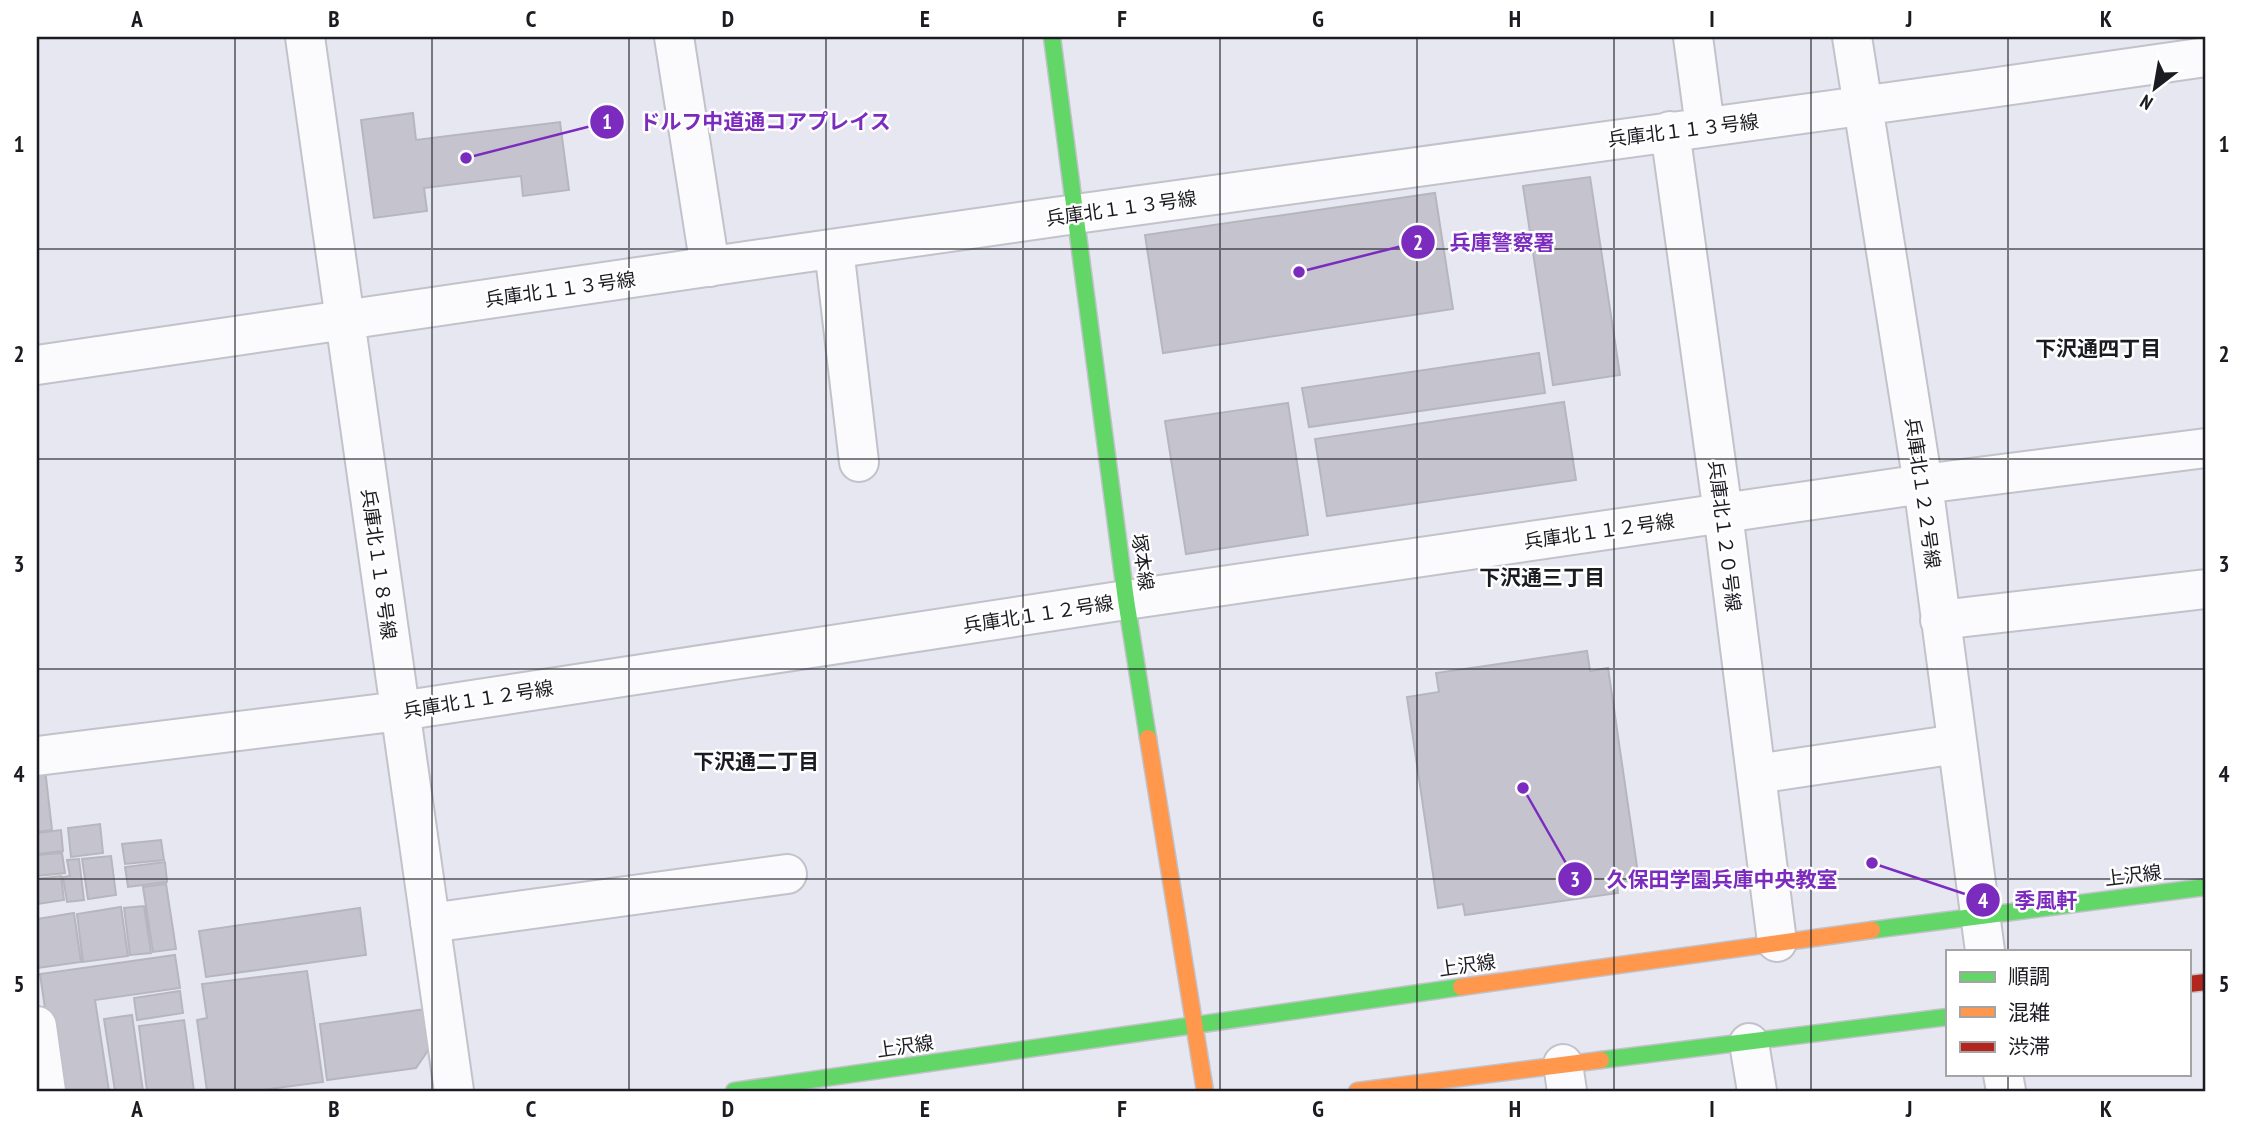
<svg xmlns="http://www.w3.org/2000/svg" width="2243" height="1128" font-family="'PT Sans Narrow','Noto Sans JP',sans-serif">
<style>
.building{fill:#c5c4ce;stroke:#b6b6be;stroke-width:2}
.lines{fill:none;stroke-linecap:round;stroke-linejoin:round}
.street-casing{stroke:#c2c2ca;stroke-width:42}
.fast-casing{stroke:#c2c2ca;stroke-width:19}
.slow-casing{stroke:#c2c2ca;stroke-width:19}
.jam-casing{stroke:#c2c2ca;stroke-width:19}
.street{stroke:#fbfbfd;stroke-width:38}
.fast{stroke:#63d668;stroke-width:16}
.slow{stroke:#ff974d;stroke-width:16}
.jam{stroke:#b3261e;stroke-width:16}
.grid{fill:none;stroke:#1b1b22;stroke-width:2;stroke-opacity:0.55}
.labels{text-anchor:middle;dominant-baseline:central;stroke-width:5;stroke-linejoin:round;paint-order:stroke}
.street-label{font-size:19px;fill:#1b1b22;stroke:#fff}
.neighbourhood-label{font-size:21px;font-weight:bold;fill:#1b1b22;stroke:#fff}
.leader{fill:none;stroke:#7b2cbf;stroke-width:2.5}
.callout-dot{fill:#7b2cbf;stroke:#fff;stroke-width:2.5}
.mark-label{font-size:21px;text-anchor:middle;font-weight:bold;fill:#fff}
.callout-label{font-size:21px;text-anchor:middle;font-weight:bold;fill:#7b2cbf;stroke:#fff;stroke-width:5;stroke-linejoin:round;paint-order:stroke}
.neatline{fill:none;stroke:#1b1b22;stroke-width:2.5}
.grid-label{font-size:23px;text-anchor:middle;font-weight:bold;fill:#1b1b22}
</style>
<rect width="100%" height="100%" fill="#e7e7f2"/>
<path class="building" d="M413,113l3,27 144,-18 9,68 -46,6 -2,-20 -97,12 3,23 -53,7 -13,-98z
M1590,177l30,198 -67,10 -30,-199z
M1435,193l18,116 -290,44 -18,-118z
M1539,353l6,40 -236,34 -7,-39z
M1564,402l12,78 -249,36 -12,-77z
M1288,403l20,132 -122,19 -21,-133z
M1587,651l3,20 18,-3 31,212 -22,2 1,11 -153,22 -2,-11 -25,4 -31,-211 32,-5 -3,-19z
M45,769l7,61 -15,2v-62z
M100,824l3,29 -32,4 -3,-29z
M61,830l2,21 -26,3v-21z
M161,840l3,20 -39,4 -3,-20z
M62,853l3,20 -28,3v-21z
M111,856l5,39 -28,4 -6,-40z
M79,859l5,41 -17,2 -4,-25 7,-1 -3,-16z
M165,862l2,20 -39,5 -3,-20z
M61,876l3,24 -27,4v-25z
M166,884l10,65 -23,3 -10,-65z
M144,906l7,47 -21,2 -6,-47z
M121,907l7,49 -45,6 -6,-48z
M360,908l6,47 -160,22 -7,-46z
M74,913l7,49 -44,6v-49z
M175,955l5,33 -85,12 14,91h-52l-17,-117z
M307,971l16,111 -69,9h-47l-10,-71 10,-2 -5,-34z
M180,991l3,22 -46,7 -3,-22z
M426,1009l5,37 -15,22 -89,12 -7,-56z
M132,1015l11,76h-28l-11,-72z
M184,1020l10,71h-47l-8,-65z"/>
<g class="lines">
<defs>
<path id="street" d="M305,37l149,1054
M674,37l36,230
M1693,37l12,90
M1852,37l71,447 62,467
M1670,131l53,382 54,429
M834,249l25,213
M37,365c348,-51 697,-103 1046,-152 374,-52 749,-101 1123,-156
M1940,620l266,-31
M37,756l363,-45 726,-111 797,-116 283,-36
M1756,774l201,-30
M430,923l357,-49
M37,1026l9,65
M1749,1043l8,48
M1563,1064l4,27
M2003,1074l3,17"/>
<path id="fast" d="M1052,37l74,563 22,138
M1872,930l334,-43
M1601,1060l346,-43
M734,1091l727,-104"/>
<path id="slow" d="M1148,738l57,353
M1461,987l411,-57
M1357,1091l244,-31"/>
<path id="jam" d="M2189,984l17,-2"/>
</defs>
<use href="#street" class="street-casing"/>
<use href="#fast" class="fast-casing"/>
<use href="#slow" class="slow-casing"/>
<use href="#jam" class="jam-casing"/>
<use href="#street" class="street"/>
<use href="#fast" class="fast"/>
<use href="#slow" class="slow"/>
<use href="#jam" class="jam"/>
</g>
<path class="grid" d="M235,37v1054M432,37v1054M629,37v1054M826,37v1054M1023,37v1054M1220,37v1054M1417,37v1054M1614,37v1054M1811,37v1054M2008,37v914M37,249h2169M37,459h2169M37,669h2169M37,879h2169M2008,1074v17"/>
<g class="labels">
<g class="street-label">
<text transform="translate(1683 130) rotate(-7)">兵庫北１１３号線</text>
<text transform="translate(1121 208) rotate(-8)">兵庫北１１３号線</text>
<text transform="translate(560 289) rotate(-8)">兵庫北１１３号線</text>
<text transform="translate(1923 493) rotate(82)">兵庫北１２２号線</text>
<text transform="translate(1599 531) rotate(-8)">兵庫北１１２号線</text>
<text transform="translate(1725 536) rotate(83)">兵庫北１２０号線</text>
<text transform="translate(1143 562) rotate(82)">塚本線</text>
<text transform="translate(379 564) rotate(82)">兵庫北１１８号線</text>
<text transform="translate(1038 614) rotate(-9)">兵庫北１１２号線</text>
<text transform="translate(478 699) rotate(-9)">兵庫北１１２号線</text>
<text transform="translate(2133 875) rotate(-7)">上沢線</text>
<text transform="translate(1467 965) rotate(-8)">上沢線</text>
<text transform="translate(905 1046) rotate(-8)">上沢線</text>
</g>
<g class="neighbourhood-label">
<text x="2098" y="348">下沢通四丁目</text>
<text x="1542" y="577">下沢通三丁目</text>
<text x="756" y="761">下沢通二丁目</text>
</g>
</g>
<path class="leader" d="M466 158L607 122M1299 272L1418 242M1523 788L1575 879M1872 863L1983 900"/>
<g class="callout-dot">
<circle cx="466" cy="158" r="7"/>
<circle cx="1299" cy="272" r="7"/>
<circle cx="1523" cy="788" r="7"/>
<circle cx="1872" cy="863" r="7"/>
<circle cx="607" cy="122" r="18"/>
<circle cx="1418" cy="242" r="18"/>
<circle cx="1575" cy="879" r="18"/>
<circle cx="1983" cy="900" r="18"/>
</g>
<g class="mark-label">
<text x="607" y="129">1</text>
<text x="1418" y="250">2</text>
<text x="1575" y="887">3</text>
<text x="1983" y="908">4</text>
</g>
<g class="callout-label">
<text x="765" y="129">ドルフ中道通コアプレイス</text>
<text x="1502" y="250">兵庫警察署</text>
<text x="1722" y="887">久保田学園兵庫中央教室</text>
<text x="2046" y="908">季風軒</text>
</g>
<rect width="2243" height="1128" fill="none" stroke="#ffffff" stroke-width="77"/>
<rect x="1946" y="950" width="245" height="126" fill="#ffffff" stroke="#a4a4a7" stroke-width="2"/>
<rect x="1960" y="972" width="35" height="10" fill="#63d668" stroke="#a4a4a7" stroke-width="2"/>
<text x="2008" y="984" font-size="21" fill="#1b1b22">順調</text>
<rect x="1960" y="1007" width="35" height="10" fill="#ff974d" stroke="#a4a4a7" stroke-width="2"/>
<text x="2008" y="1020" font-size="21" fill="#1b1b22">混雑</text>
<rect x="1960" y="1042" width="35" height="10" fill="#b3261e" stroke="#a4a4a7" stroke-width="2"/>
<text x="2008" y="1054" font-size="21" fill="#1b1b22">渋滞</text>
<g transform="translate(2155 88) rotate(211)" stroke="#ffffff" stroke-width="5" paint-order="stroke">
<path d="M0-5L12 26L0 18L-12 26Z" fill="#1b1b22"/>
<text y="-10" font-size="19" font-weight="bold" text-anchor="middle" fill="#1b1b22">N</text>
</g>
<rect x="38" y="38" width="2166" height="1052" class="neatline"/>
<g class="grid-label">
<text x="137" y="27">A</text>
<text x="334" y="27">B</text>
<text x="531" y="27">C</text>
<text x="728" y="27">D</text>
<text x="925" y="27">E</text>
<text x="1122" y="27">F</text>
<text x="1318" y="27">G</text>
<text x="1515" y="27">H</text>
<text x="1712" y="27">I</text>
<text x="1909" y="27">J</text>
<text x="2106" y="27">K</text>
<text x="19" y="152">1</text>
<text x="2224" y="152">1</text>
<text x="19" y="362">2</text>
<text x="2224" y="362">2</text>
<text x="19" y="572">3</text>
<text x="2224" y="572">3</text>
<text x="19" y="782">4</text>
<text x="2224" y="782">4</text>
<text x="19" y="992">5</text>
<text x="2224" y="992">5</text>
<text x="137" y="1117">A</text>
<text x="334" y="1117">B</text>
<text x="531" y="1117">C</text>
<text x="728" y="1117">D</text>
<text x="925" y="1117">E</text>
<text x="1122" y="1117">F</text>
<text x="1318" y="1117">G</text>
<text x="1515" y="1117">H</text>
<text x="1712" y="1117">I</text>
<text x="1909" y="1117">J</text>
<text x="2106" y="1117">K</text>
</g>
</svg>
